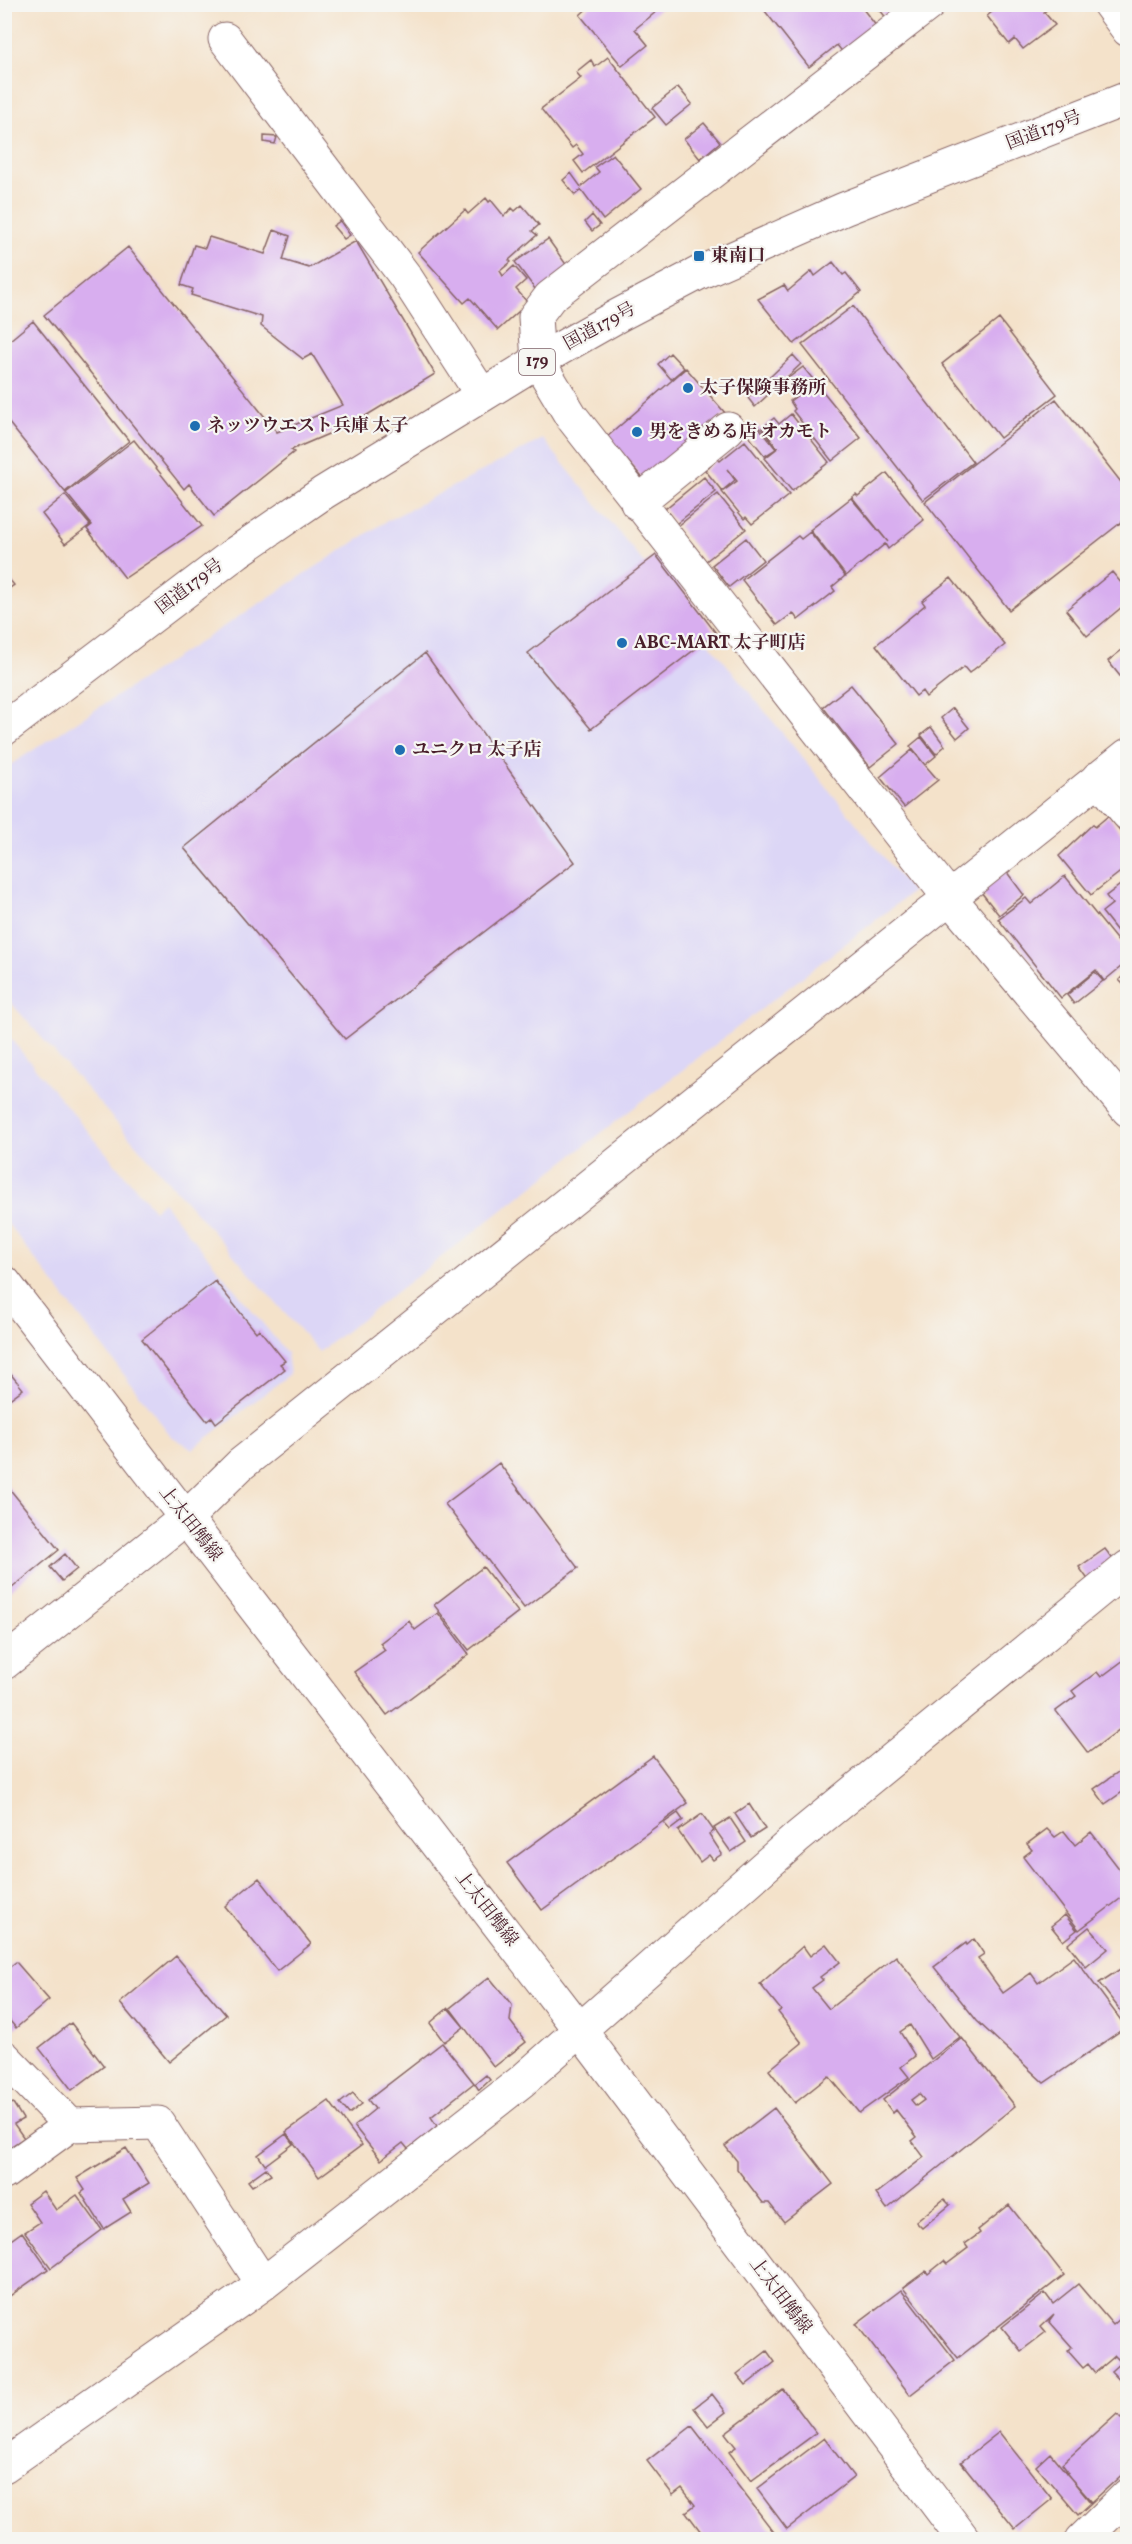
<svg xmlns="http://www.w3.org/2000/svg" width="1132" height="2544" font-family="Vollkorn,'Noto Serif JP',serif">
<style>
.built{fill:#dcd6f6}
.building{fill:#d8aeef;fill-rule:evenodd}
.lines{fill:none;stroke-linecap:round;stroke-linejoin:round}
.street-casing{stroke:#866363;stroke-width:35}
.secondary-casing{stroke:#866363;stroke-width:35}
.highway-casing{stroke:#866363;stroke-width:35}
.street{stroke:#fff;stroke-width:33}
.secondary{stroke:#fff;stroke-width:33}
.highway{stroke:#fff;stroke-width:33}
.poi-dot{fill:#1f6fb2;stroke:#f6f6f2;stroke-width:2}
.labels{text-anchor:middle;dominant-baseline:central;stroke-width:4.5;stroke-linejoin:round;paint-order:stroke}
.shield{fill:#f6f6f2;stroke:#7e6067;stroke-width:1.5}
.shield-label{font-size:16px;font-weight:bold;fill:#4a1f2b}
.street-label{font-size:18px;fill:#4a1f2b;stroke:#f6f6f2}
.poi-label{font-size:18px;font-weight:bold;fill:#4a1f2b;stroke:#f6f6f2;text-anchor:start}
</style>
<rect width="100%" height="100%" fill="#f6f6f2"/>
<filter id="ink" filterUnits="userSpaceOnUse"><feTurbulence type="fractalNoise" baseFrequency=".0167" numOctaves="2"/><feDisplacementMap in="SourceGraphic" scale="12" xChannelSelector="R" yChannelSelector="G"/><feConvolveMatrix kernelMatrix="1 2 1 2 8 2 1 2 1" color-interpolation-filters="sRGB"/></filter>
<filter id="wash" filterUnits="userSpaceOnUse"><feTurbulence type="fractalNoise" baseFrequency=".008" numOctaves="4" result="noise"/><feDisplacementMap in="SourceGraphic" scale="24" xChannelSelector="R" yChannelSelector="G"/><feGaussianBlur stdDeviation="1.35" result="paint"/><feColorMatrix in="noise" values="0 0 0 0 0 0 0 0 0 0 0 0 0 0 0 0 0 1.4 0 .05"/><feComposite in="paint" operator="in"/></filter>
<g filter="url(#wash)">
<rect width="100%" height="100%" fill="#f4e2ca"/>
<path class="built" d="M543,439l369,453 -593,460 -314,-356 -1,-227 381,-247z
M4,1031l150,179 9,-8 124,151 3,21 -97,75 -22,-13 -166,-216z"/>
<g id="blocks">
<path class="building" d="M592,4h67l3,3 -27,22 13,16 -26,21 -42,-51z
M763,4h96l18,23 -33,27 -7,-9 -28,22 -48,-61z
M875,4h32l-19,16z
M988,4h66l-10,8 11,13 -32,24 -8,-10 -6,5 -22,-28 6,-5z
M608,57l47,60 -72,56 -9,-12 9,-7 -7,-9 -4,3 -31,-39 40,-31 -5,-6 15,-12 4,7z
M678,87l14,17 -26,21 -14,-17z
M704,123l16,19 -20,17 -16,-20z
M264,136l13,1 -2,7 -11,-2z
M613,154l28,35 -38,31 -22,-30 -6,5 -12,-15 8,-7 10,14 18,-15 -4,-5z
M486,198l3,4 2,-2 13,16 8,-8 3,3 7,-6 17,20 -7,6 5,4 -28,25 2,2 -11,9 3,5 11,-10 12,14 -10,9 12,14 -30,27 -28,-32 -6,5 -46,-51 47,-42 3,4z
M592,215l8,10 -8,6 -7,-9z
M340,221l10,14 -6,4 -11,-13z
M274,230l16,6 -7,24 26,8 47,-27 79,133 -81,49 -63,27 3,2 -80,64 -25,-32 -5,5 -140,-174 84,-68 149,185 66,-27 -31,-51 -9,5 -42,-33 1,-9 -71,-22 2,-6 -12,-4 13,-40 11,3 4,-11 56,17z
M548,239l22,31 -32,23 -23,-31z
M833,262l10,13 3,-2 15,19 -67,52 -36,-45 26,-14 4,6 24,-20 3,5z
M853,306l120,156 -50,38 -121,-155z
M999,319l58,75 -57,44 -58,-74z
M33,321l96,120 -64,51 -61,-75v-72z
M670,353l14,15 -13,11 -13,-15z
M793,355l8,9 -46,43 -7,-9z
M803,367l58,71 -29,23 -39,-50 2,-2 -5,-8 9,-7 -12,-15z
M686,368l40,46 -79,69 -40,-46z
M1056,399l72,92v26l-119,93 -84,-108z
M791,414l38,48 -37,29 -27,-33 14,-11 -2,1 -15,-20 12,-10 5,6z
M758,426l18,23 -11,7 -18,-22z
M134,440l68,86 -77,52 -38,-49 5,-4 -26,-32z
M745,441l44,54 -37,29 -6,-7 -2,2 -22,-27 15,-11 -10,-12 8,11 -13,11 -17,-21 13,-11 2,2z
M887,473l37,47 -36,29 -3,-5 -39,32 -36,-46 41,-32 37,44 -36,-45 4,-3 2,2z
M704,477l12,15 -40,32 -11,-15z
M718,494l28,35 -40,32 -28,-35z
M65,495l25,30 -25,19 -23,-30z
M810,532l35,44 -13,11 3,4 -37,29 -5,-7 -16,12 -35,-45 56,-44 3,3z
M746,538l17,22 -34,27 -17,-22z
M656,555l60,78 -125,96 -63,-76z
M1112,572l16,19v11l-41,34 -21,-26z
M4,573l10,12 -10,7z
M951,578l54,67 -36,28 -5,-6 -38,30 -4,-6 -6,5 -40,-51 49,-40 -3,-4z
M1128,645v41l-20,-25z
M425,653l150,209 -230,177 -161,-191z
M851,685l48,59 -29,23 -47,-60z
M953,708l16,20 -12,10 -16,-20z
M931,727l14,19 -9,8 -15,-19z
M921,737l15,19 -11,9 -15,-19z
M912,750l26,30 -34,27 -24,-30z
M1108,816l15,18 2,-2 3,4v30l-37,29 -32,-39 34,-32 2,3z
M1006,871l18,24 -25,20 -18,-23z
M1065,876l63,78v7l-24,20 -8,-11 -35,28 -63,-79 28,-21 5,6z
M1128,879v66l-26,-33 10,-8 -6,-8z
M1128,971v18l-9,-9z
M1095,972l8,9 -29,23 -7,-9z
M215,1281l41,51 3,-3 26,32 -5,3 5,5 -69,54 -4,-6 -5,4 -65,-82z
M4,1366l19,23 -19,14z
M499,1463l79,105 -54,40 -79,-104z
M4,1482l55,68 -52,42 -3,-3z
M1105,1549l10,13 -26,19 -10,-14z
M65,1554l12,15 -15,12 -12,-14z
M483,1567l35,45 -49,38 -35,-45z
M438,1613l31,41 -82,61 -33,-43 31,-22 -5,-7 29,-22 6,9z
M1128,1657v66l-40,30 -32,-42 20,-15 -4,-5 25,-19 4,5z
M653,1756l35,47 -146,107 -35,-47z
M1121,1770l7,8v10l-23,16 -11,-15z
M749,1804l16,25 -14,9 -16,-24z
M678,1813l5,7 -13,10 -6,-7z
M702,1814l12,17 -5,3 13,20 -9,6 -4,-5 -9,7 -22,-31z
M730,1818l16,24 -15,10 -17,-24z
M1047,1829l8,8 9,-6 11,14 16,-13 37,48v13l-49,37 -56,-73 9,-7 -5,-6z
M259,1878l52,66 -34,27 -52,-65z
M1065,1915l12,15 -14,11 -12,-15z
M1089,1927l19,22 -22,18 -18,-23z
M974,1939l10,15 -6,4 25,35 28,-20 7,10 36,-26 52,70 -82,56 -67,-62 -43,-54 32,-24 1,2z
M826,1944l14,18 -20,15 3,3 -11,8 17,21 67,-53 64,81 -29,22 -21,-34 -10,7 15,24 -14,11 8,10 -50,36 -30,-37 -34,27 -26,-33 33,-27 -24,-31 3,-2 -21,-26 43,-38 7,10z
M176,1956l50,59 -57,47 -49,-59z
M16,1962l33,38 -33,28 -12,-14v-47l3,2z
M1128,1964v56l-29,-37z
M489,1977l23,28 -2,16 16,21 -32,25 -44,-59z
M448,2008l16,19 -20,15 -14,-19z
M71,2023l33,43 -32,24 -33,-42z
M962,2038l53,68 -128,103 -11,-15 48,-37 -12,-16 5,-4 -21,-27 -3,3 -10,-13zM919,2094l5,6 -8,6 -5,-6z
M442,2043l32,40 -43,34 6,9 -29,23 -5,-6 -22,17 -27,-34 21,-17 -7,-9z
M486,2075l4,5 -11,10 -4,-6z
M353,2093l9,11 -13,10 -9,-11z
M329,2101l33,44 -43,32 -33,-45z
M13,2103l10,16 -9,5 10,14 -20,13v-42z
M774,2108l59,76 -49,38 -15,-19h-6l-26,-34v-8l-12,-15z
M286,2134l7,10 -28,21 -7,-10z
M126,2148l23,35 -26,16 8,13 -27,17 -23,-36 4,-3 -8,-12z
M266,2168l5,7 -19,11 -4,-5z
M43,2191l13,19 21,-15 25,35 -51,38 -26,-36 15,-10 -13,-19z
M944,2199l6,6 -28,23 -6,-6z
M1009,2205l55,70 -106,83 -55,-70 23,-17 2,3 16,-13 3,3 21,-16 -3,-4 15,-11 -2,-3z
M22,2232l26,37 -44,31v-55z
M1078,2284l35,41 15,-13v77l-17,-18 10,-9 -6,-6 -20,17 -7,-9 -5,4 -15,-17 4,-4 -23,-26 5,-7 -13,12 5,6 -25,19 -19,-24 43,-34 8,11z
M901,2290l54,70 -45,35 -54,-71z
M767,2351l8,11 -29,23 -9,-11z
M783,2389l33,44 -65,48 -22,-29 7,-5 -11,-14z
M712,2394l14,18 -18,14 -14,-18z
M1117,2414l11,11v44l-36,33 -26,-29 2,-1 -6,-8z
M692,2426l88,114h-73l-21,-28 9,-7 -13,-17 -9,7 -26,-34z
M999,2432l53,67 -37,30 -54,-67z
M824,2438l30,39 -67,52 -30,-40z
M1050,2453l41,50 -13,12 -42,-49z"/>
</g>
</g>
<g filter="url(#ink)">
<use href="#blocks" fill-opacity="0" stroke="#866363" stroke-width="1.5"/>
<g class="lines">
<defs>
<path id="street" d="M929,4l-379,293 -15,20 3,44 33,55 378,481 179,213
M1109,4l19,26
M225,39l180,237 77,119
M637,503l91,-74
M1098,778l30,36
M4,1663l182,-145 54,-53 888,-710
M4,2057l66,68
M4,2173l66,-48 88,-2 105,161
M4,2466l259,-182 259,-203 276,-244 330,-270
M1082,2540l46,-45"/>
<path id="secondary" d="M4,1282l575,747 385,511"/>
<path id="highway" d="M4,729l233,-177 86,-59 215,-132 81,-46 80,-42 145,-64 284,-111"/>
</defs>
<use href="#street" class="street-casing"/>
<use href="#secondary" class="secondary-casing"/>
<use href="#highway" class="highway-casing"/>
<use href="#street" class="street"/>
<use href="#secondary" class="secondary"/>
<use href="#highway" class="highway"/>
</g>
</g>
<g class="poi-dot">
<rect x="693" y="250" width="12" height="12" rx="3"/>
<circle cx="688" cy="388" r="6"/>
<circle cx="195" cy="426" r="6"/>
<circle cx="637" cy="432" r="6"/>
<circle cx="622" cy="643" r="6"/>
<circle cx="400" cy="750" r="6"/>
</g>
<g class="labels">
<rect class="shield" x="519" y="349" width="36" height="26" rx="4.5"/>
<g class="shield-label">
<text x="537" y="362">179</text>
</g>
<g class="street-label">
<text transform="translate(1044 131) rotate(-21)">国道179号</text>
<text transform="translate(600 327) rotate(-29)">国道179号</text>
<text transform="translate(190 587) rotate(-37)">国道179号</text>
<text transform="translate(190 1524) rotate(52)">上太田鵤線</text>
<text transform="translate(486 1909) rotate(52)">上太田鵤線</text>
<text transform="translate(780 2296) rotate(53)">上太田鵤線</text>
</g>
<g class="poi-label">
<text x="711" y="256">東南口</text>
<text x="700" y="388">太子保険事務所</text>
<text x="207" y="426">ネッツウエスト兵庫 太子</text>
<text x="649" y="432">男をきめる店 オカモト</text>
<text x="634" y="643">ABC-MART 太子町店</text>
<text x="412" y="750">ユニクロ 太子店</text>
</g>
</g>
<rect width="1132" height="2544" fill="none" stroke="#f6f6f2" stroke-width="24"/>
</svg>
